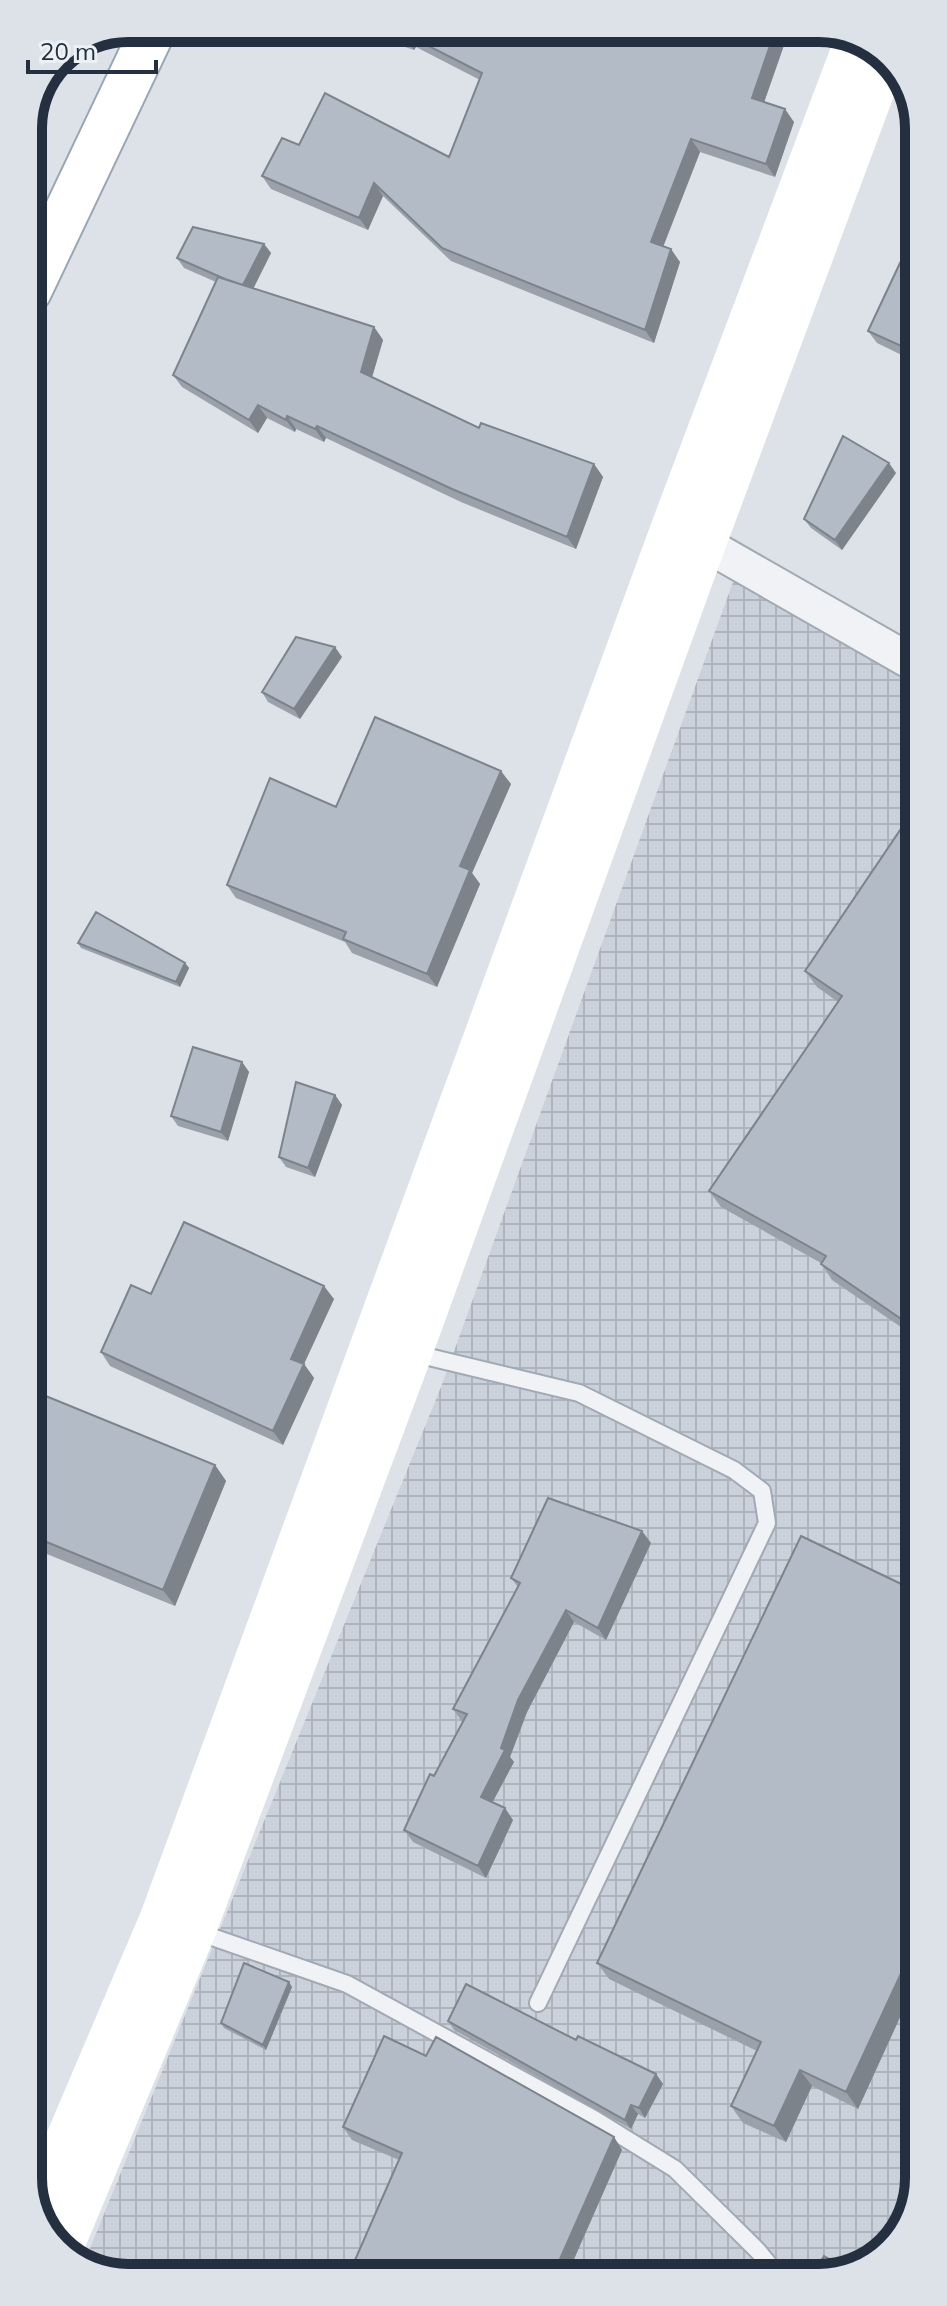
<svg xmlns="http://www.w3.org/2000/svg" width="947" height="2306" font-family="Mulish,sans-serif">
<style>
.industrial{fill:url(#industrial-grid)}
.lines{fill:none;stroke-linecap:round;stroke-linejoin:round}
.lane-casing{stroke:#a1a9b2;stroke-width:20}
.street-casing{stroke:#a1a9b2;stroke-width:38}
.primary-casing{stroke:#9ba6b5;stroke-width:48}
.lane{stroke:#f0f2f6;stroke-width:16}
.street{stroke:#f0f2f6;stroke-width:34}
.secondary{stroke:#fff;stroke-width:44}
.primary{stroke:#fff;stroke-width:44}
.wall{fill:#9aa1aa}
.shaded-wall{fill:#7d838b}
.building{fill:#b3bbc6;stroke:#7d838b;stroke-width:2}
.rim{fill:none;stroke:#243040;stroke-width:10}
</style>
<defs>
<pattern id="industrial-grid" width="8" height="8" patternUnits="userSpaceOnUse" patternTransform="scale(2)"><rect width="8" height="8" fill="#cad1db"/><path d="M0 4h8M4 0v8" fill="none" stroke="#adb4bd"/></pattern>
</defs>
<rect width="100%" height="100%" fill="#dce2e8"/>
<path class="industrial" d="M745,549l170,106 4,1523 -20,60 -49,35 -729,5 -37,-15 357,-876z"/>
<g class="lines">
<defs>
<path id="lane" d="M412,1353l167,40 155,77 28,21 5,32 -229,480
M195,1931l152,53 247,135 81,50 83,82 18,22"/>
<path id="street" d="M684,532l231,132"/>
<path id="primary" d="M29,291l125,-263"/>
</defs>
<use href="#lane" class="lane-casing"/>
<use href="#street" class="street-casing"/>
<use href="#primary" class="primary-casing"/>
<use href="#lane" class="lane"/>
<use href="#street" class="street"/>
<path class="secondary" d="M36,2214l126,-296 512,-1393 183,-485
M61,2248l133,-318 216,-577 294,-810 181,-486"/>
<use href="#primary" class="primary"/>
</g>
<path class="wall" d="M358,28h432l-26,74 30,20 -19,55 -75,-25 -37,94 17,16 -26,81 -203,-82 -68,-65 -15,34 -97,-41 -9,-13 37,-31 150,12 31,-77 -64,-33 -2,3 -53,-18z
M264,244l7,9 -18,36 121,38 9,13 -11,37 107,51 115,36 9,13 -27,72 -115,-47 -135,-64 -2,4 -28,-13 -1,3 -28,-14 -9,15 -76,-46 -9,-12 43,-93 -32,-14 -7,-10z
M914,255v106l-37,-18 -9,-12 41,-63z
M896,473l-54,77 -31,-22 -7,-9z
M342,657l-42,62 -32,-17 -6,-10z
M511,784l-39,89 8,11 -43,103 -85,-34 -7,-11 -109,-44 -9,-13 109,-78z
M916,813l1,525 -85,-58 -11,-17 -100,-56 -12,-16 129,-189 -21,-15 -12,-16z
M78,943l107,20 4,5 -9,19 -99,-39z
M242,1062l7,10 -21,69 -50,-15 -7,-10z
M335,1095l7,10 -27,72 -29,-10 -7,-10z
M151,1294l183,5 -30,65 10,14 -31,67 -173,-79 -9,-14z
M31,1390l184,75 11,16 -51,125 -143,-58z
M651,1543l-45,97 -32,-18 -47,90 -17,45 4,5 -22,40 21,18 -27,58 -73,-36 -9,-12 58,-108 -9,-13 65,-122 -7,-9z
M918,1592v386l-60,131 -46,-23 -26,56 -43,-19 -12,-17 26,-55 -148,-72 -12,-16z
M292,1987l-26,63 -42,-22 -3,-5z
M448,2021l128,19 80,34 7,10 -18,34 -7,-4 -7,15 -177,-99z
M426,2056l188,81 8,13 -55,125 -219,1 51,-116 -47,-20 -9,-13z"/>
<path class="shaded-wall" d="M776,28h14l-29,83 -9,-13z
M407,35l9,12 -2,3 -9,-12z
M785,109l9,13 -19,55 -9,-13z
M691,139l9,13 -40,103 -9,-13z
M374,183l9,13 -15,34 -9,-12z
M264,244l7,9 -22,44 -7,-10z
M671,249l9,13 -26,81 -9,-13z
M374,327l9,13 -13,44 -9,-12z
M914,340v16l-4,-6z
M258,405l9,13 -9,15 -9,-13z
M287,416l9,13 -1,3 -9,-12z
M317,426l9,12 -2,4 -9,-13z
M889,463l7,10 -54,77 -7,-10z
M594,464l9,13 -27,72 -9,-12z
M335,647l7,10 -42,62 -6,-10z
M501,771l10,13 -39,89 8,11 -43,103 -10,-13 33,-108z
M185,963l4,5 -9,19 -4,-5z
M242,1062l7,10 -21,69 -7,-9z
M335,1095l7,10 -27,72 -7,-9z
M324,1286l10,13 -31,67 1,-2 10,14 -31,67 -10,-14 18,-72z
M912,1323l5,8v4l-7,-10z
M215,1465l11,16 -51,125 -12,-16z
M642,1531l9,12 -45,97 -8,-12z
M566,1610l8,12 -47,90 -17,45 4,5 -25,47 -8,-12 20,-49 17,-48z
M32,1784l4,6 -4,10z
M505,1808l8,12 -27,58 -8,-12z
M918,1937v41l-60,131 -12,-17z
M289,1982l3,5 -26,63 -3,-5z
M800,2070l12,16 -26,56 -12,-16z
M656,2074l7,10 -18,34 -6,-10z
M631,2105l7,9 -7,15 -6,-9z
M614,2137l8,13 -55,125h-14z"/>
<path class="building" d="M378,28h398l-24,70 33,11 -19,55 -75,-25 -40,103 20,7 -26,81 -203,-82 -68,-65 -15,35 -97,-42 20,-38 17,7 26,-52 124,64 33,-84 -75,-38 -2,3z
M193,227l71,17 -21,41 -18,-6 -48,-21z
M914,255v85l-4,10 -42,-19 32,-68 9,5z
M218,277l156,50 -13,45 118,56 2,-5 113,41 -27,73 -115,-48 -135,-63 -2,3 -28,-13 -1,4 -28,-15 -9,15 -76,-45z
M843,436l46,27 -54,77 -31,-21z
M296,637l39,10 -41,62 -32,-17z
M375,717l126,54 -41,95 10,4 -43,104 -84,-35 3,-7 -119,-47 43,-107 66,29z
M913,811l3,2 1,514 -5,-4 -2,2 -89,-61 5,-8 -117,-65 133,-195 -37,-25z
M96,912l89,51 -9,19 -98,-39z
M193,1047l49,15 -21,70 -50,-16z
M296,1082l39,13 -27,73 -29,-11z
M184,1222l140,64 -33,73 13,5 -31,67 -172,-79 30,-67 20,9z
M31,1390l184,75 -52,125 -131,-54z
M548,1498l94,33 -44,97 -32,-18 -48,90 -17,48 4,2 -24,47 24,11 -27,58 -74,-36 26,-56 4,2 33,-62 -14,-5 67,-126 -9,-5z
M801,1536l117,56v345l-72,155 -46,-22 -26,56 -43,-20 30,-64 -164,-79z
M244,1963l45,19 -26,63 -42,-22z
M466,1984l110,56 2,-4 78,38 -17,34 -8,-3 -6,15 -177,-99z
M384,2036l42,20 10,-19 178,100 -61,138 -205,1 54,-123 -59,-26z
M824,2256l28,16 -2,1h-35z"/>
<path d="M0 0H947V2306H0ZM128 42H819A86 86 0 0 1 905 128V2178A86 86 0 0 1 819 2264H128A86 86 0 0 1 42 2178V128A86 86 0 0 1 128 42Z" fill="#dce2e7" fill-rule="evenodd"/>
<path class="rim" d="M128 42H819A86 86 0 0 1 905 128V2178A86 86 0 0 1 819 2264H128A86 86 0 0 1 42 2178V128A86 86 0 0 1 128 42Z"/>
<path d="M28 60v12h128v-12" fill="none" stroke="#243040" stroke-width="4"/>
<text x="40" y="60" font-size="24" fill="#243040" stroke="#ecf1f6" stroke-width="6" paint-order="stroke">20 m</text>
</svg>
